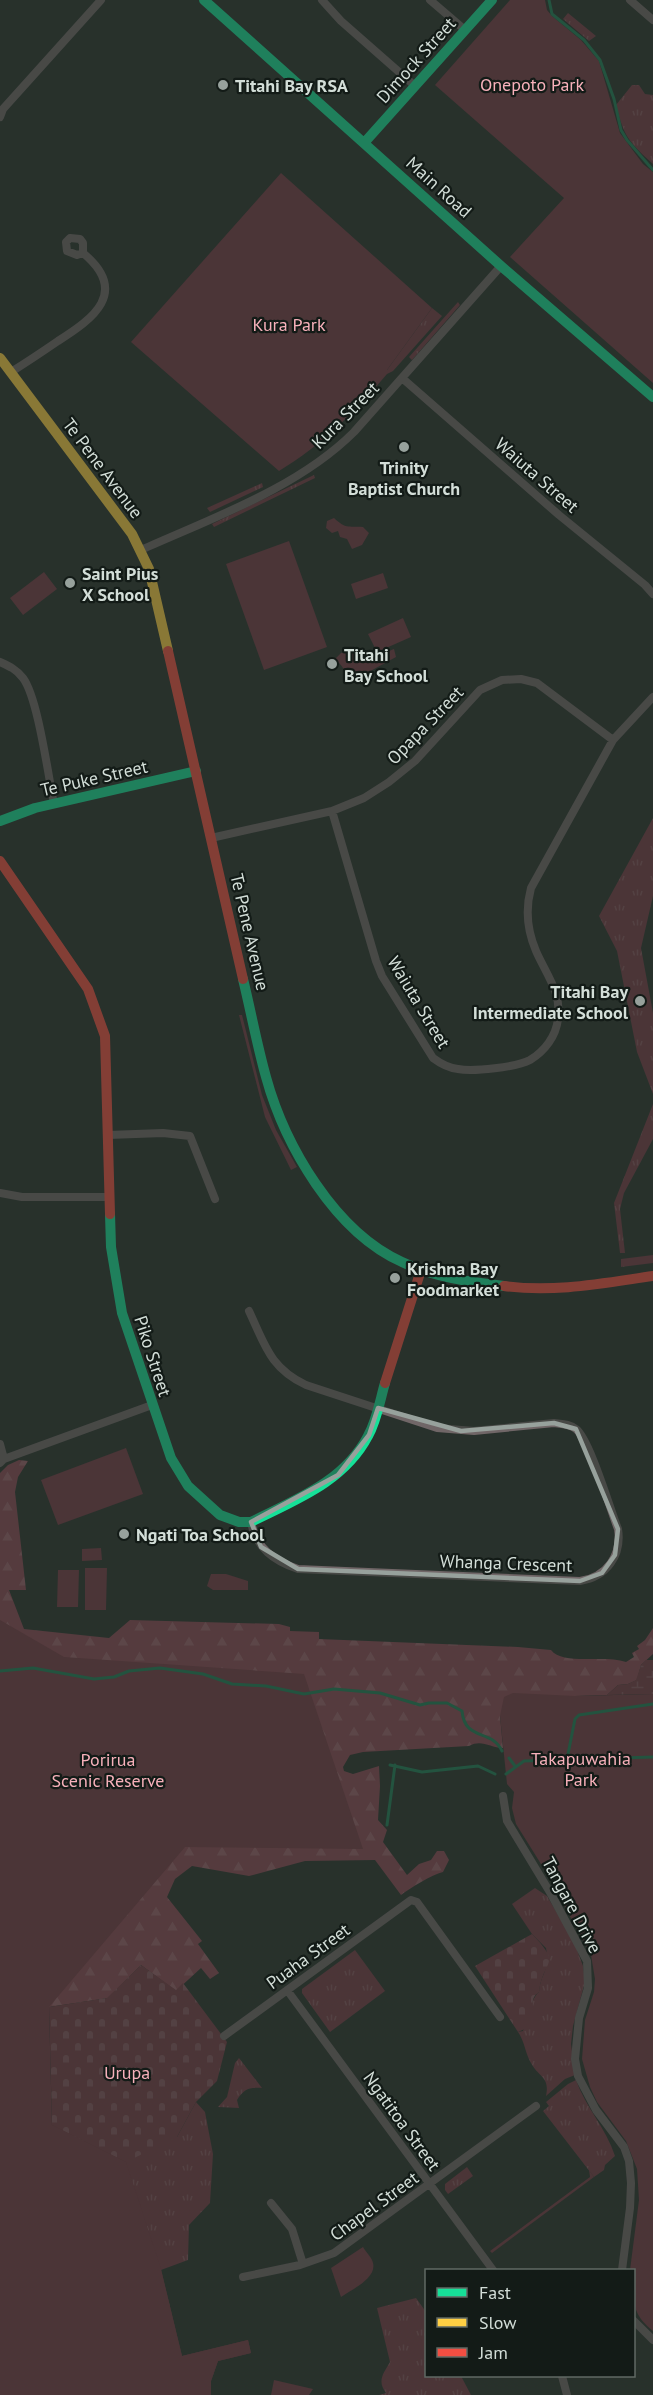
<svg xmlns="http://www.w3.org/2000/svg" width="653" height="2395" font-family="'PT Sans',sans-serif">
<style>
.grass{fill:url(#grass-tufts)}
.forest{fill:url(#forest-firs)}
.wetland{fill:url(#wetland-marsh)}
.cemetery{fill:url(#cemetery-stones)}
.green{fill:#753a45}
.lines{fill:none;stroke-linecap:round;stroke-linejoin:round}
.stream{stroke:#1e7c57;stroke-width:3}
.street{stroke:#706667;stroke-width:8}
.fast{stroke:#16e098;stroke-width:10}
.slow{stroke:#ffcf43;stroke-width:10}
.jam{stroke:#f24e42;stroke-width:10}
.marked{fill:none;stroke:#97a19c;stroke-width:4.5;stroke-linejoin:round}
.poi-dot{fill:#97a19c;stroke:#131b17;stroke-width:2}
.labels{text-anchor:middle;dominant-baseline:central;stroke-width:4.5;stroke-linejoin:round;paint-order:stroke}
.street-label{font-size:18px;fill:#d3ded8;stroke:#131b17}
.park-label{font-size:18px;fill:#f8b1bb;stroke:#131b17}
.poi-label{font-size:18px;font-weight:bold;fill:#d3ded8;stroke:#131b17;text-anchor:start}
</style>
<defs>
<pattern id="grass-tufts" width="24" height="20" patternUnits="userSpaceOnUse" patternTransform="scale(1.5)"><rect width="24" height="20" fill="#753a45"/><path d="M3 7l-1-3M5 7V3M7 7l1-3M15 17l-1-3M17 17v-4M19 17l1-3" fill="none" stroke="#88565f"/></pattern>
<pattern id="forest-firs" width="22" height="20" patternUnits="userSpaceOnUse" patternTransform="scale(1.5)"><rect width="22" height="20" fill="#8c4754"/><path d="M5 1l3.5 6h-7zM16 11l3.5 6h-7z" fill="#9b616c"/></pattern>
<pattern id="wetland-marsh" width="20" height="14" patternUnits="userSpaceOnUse" patternTransform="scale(1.5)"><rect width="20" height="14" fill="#753a45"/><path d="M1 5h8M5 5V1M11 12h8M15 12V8" fill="none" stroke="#88565f"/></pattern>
<pattern id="cemetery-stones" width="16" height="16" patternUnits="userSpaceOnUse" patternTransform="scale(1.5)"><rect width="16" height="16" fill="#753a45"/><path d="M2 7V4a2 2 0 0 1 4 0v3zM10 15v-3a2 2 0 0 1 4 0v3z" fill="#88565f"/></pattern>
</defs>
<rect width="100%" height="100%" fill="#28312c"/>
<path class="grass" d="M568,13l28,23 -7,5 -26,-22z
M632,85h7l6,9 8,1v69c-24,-22 -29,-27 -37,-59z
M458,302l2,3 -48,55 -3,-3z
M432,308l10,8 -49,55 -6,3v-4z
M314,475l1,3 -101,49 -2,-3z
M262,483l1,4 -53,25 -3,-4z
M653,818v78l-12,52 12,65v81l-16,-42 -20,-101 -18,-35z
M653,1104v35l-29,54 -4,16 5,44h-5l-6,-50z
M653,1255v8l-32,4v-8z
M535,1888l12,8 27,46 9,24 2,16 -12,44 -2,18 4,31 -10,4 -19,17c4,-20 -7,-18 -15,-33 -6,-10 -6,-21 -13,-31l5,-1c4,-11 8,-33 16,-39 2,-20 11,-20 7,-44l-14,-14 -20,-30z
M355,1950l30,41 -55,41 -28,-39v-4z
M239,2058l23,30c-13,-1 -18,1 -25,12l2,8 -21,-1 9,-10 8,-34z
M576,2080c10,28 30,48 39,76l-10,9 -1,5 -10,7 -51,-66 6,-5 -3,-4 22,-18z
M196,2102l9,10 8,42 -3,49 -21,22 -1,35 -27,10 21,86 66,-16 3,13 -33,8 -7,20v14h-95l-64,-270 125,12z
M467,2167l6,9 -25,18 -3,-4v-6z
M416,2298l10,14v64h35l10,19h-92l7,-2c-9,-12 -3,-19 4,-31l-13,-54z"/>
<path class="forest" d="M19,1460l9,1 -10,16 -3,15 11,98h-17l15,39 85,9 21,-18 149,4 11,3v4l29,1v7l199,8 33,3c12,16 53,4 75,12l8,-5 -2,-4 7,-4 -2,-3 8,-6 8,-12v26l-12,11 -4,15 -9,4 -10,1 -11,10 -32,1 -75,20 3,32c-13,0 -21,-9 -34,-2l-106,6 -13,3 -7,12 1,4 9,3 26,-8 1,20 -2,34 9,10 -4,12 24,33 12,-11 12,-4 6,-9h7l5,9 -6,12c-12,3 -31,15 -42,23l-26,-35 -70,1 -56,15 -57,-10 -17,13 -8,18 35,44 -4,3 21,29 -9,6 -9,-11 -25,23 -35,-26 -33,33 -59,9 -49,388v-922l8,-8z"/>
<path class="wetland" d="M646,1660h7v34l-46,1 11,-10 10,-1 8,-4 5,-15z"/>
<path class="cemetery" d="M532,1934c31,32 11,25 7,58 -8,6 -6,10 -6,18 -1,7 -7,11 -6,18l-9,4 -43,-66z
M141,1965l35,25 7,-7 44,59 -10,39 -21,21 -19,35 -51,25 -74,-37 -3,-118 58,-9z"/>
<path class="green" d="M510,0h35l2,10 5,6 29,24 18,21 21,72 23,31 10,8v211l-143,-126 54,-59 -129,-113z
M281,173l151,135 -45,62v4c-32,38 -65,71 -108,97l-148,-129z
M334,518c12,11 13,8 29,9l6,6 -7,12 -10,4 -5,-10 -7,-2 -2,-6 -6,2 -6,-5 1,-7z
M289,541l38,106 -63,23 -38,-106z
M44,572l13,17 -34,26 -13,-17z
M383,573l5,15 -32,11 -5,-15z
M403,618l8,19 -34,15 -9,-18z
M357,647l2,6 11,5 24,-9 2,8 -31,17 -5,9c-15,-8 -14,-14 -25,-24l6,-6z
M239,1015h3l20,80 14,35 21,37 -6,3 -26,-53z
M126,1448l17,46 -85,31 -17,-45z
M101,1548l1,12 -20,1v-12z
M85,1568h22l-1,42h-21z
M58,1570h21l-1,37h-21z
M211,1574h15l22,7v9h-35l-6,-4z
M0,1620l64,37 240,17 59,175 -178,-2 -136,160 3,118 74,37 35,107 21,87 66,-16 3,13 -33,8 -7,20v14h-211z
M513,1693l62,3 78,-2v637c-24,-19 -19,-33 -19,-61h-4l9,-70 -2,-31 -11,-28 -29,-39 -7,-15 -8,-28 3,-39 9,-28 1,-13 -4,-24 -45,-83 -30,-48 -4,-16 2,-16 -7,-8 -7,-68 4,-19z
M589,2170l5,7 -102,76 -2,-2 100,-74z
M363,2247c3,5 9,11 10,16 4,15 -22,27 -32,34l-10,-29z
M274,2380l39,9 -4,6h-38z"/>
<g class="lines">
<path class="stream" d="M549,0l3,14 32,26 16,20 14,39 7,31 6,10 26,30
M0,1671l33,-3 61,11 20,-2 15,-6 31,-3 43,6 29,10 34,2 38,8 30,-5 46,4 40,12 9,-2h18l15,8c3,31 29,17 40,40
M509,1758l6,8
M567,1759l8,-40 4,-4 74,-11
M390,1765l32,7 56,-6 17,8
M506,1774l18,-13 129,-4
M387,1825l8,-60"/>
<path class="street" d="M322,0l19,21 74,65
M430,0l35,30
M630,0l23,20
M0,117l3,-8 98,-109
M11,372c16,-10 31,-20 47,-31 35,-22 72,-49 25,-88l-6,2 -10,-4 -1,-9 4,-4 10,1 3,4v10
M402,378l157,137 86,70 8,9
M141,550c71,-32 157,-62 213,-118l147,-166
M0,662c9,4 16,7 23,16 15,20 25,97 31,126
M332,811l44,150 6,15 51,82c8,6 15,10 25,11 15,3 59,-2 72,-9 15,-9 26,-24 28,-41 4,-26 -12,-45 -22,-68 -9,-21 -11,-41 -5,-63l82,-148 40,-43
M211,838l121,-27 32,-13 25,-16 26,-21 65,-71 22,-10 19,-1 16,4 76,57
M108,1135l55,-2 27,3 25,63
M0,1193l22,4h88
M249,1311c16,34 21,57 57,74l131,43 37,3 80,-8c8,1 16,1 22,6 14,11 34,80 42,100 4,26 -11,48 -38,52l-282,-12c-24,-8 -42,-21 -47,-47
M0,1444l4,15
M0,1463l4,-4 148,-54
M503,1796l4,25 44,73 36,67 1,27 -9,30 -4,41 3,17 18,34 28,37 5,14 2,22 -1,25 -8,62
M287,1990l206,280
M224,2036l187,-136 6,2 83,115
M271,2203l21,26 11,35
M243,2277l57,-12 34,-12 202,-147
M634,2321l19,19
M562,2376l5,19"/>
<path class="fast" d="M204,0l297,266 152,131
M364,143l128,-143
M0,821l35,-13 161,-37
M243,979c8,33 14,66 23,98 19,69 69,155 136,185 31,15 68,20 102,24
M110,1214l1,33 11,66 49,145 17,28 32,29 19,7h12c44,-22 93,-40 117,-86 9,-16 12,-36 17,-53"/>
<path class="slow" d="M0,358l132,176 17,35 19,82"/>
<path class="jam" d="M168,651l75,328
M0,861l88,128 17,47 5,178
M504,1286c50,7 100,-3 149,-10
M385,1383l36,-113"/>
</g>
<path d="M0 0H653V2395H0ZM378,1408l83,23 93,-8 22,6 42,100 -3,26 -13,18 -22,8 -282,-12 -37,-22 -10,-25 87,-47 31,-40z" fill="#28312c" fill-opacity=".55" fill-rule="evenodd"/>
<path class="marked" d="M378,1408l83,23 93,-8 22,6 42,100 -3,26 -13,18 -22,8 -282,-12 -37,-22 -10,-25 87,-47 31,-40z"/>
<g class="poi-dot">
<circle cx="223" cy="85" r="6"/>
<circle cx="404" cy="447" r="6"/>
<circle cx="70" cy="583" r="6"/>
<circle cx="332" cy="664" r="6"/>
<circle cx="640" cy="1001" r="6"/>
<circle cx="395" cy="1278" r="6"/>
<circle cx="124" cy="1534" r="6"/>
</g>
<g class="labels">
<g class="street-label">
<text transform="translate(416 60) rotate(-48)">Dimock Street</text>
<text transform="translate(439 187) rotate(42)">Main Road</text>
<text transform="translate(345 415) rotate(-45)">Kura Street</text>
<text transform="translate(103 468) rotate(53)">Te Pene Avenue</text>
<text transform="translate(537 475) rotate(41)">Waiuta Street</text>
<text transform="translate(425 725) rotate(-46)">Opapa Street</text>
<text transform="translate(94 778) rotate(-13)">Te Puke Street</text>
<text transform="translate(250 932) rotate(77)">Te Pene Avenue</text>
<text transform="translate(419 1002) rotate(59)">Waiuta Street</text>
<text transform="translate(153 1356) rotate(72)">Piko Street</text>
<text transform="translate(506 1563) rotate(2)">Whanga Crescent</text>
<text transform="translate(572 1905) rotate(62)">Tangare Drive</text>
<text transform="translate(308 1956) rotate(-36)">Puaha Street</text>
<text transform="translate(402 2121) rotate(54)">Ngatitoa Street</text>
<text transform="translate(374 2206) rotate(-36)">Chapel Street</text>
</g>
<g class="park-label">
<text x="532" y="84">Onepoto Park</text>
<text x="289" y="324">Kura Park</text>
<text x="581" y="1758">Takapuwahia<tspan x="581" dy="21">Park</tspan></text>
<text x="108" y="1759">Porirua<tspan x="108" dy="21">Scenic Reserve</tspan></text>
<text x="127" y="2072">Urupa</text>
</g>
<g class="poi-label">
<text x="235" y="85">Titahi Bay RSA</text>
<text x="404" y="467" text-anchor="middle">Trinity<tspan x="404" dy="21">Baptist Church</tspan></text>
<text x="82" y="573">Saint Pius<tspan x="82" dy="21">X School</tspan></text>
<text x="344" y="654">Titahi<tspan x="344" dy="21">Bay School</tspan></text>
<text x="628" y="991" text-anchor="end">Titahi Bay<tspan x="628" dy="21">Intermediate School</tspan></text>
<text x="407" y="1268">Krishna Bay<tspan x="407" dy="21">Foodmarket</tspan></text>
<text x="136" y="1534">Ngati Toa School</text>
</g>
</g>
<rect x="425" y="2269" width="210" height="108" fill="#131b17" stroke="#606964" stroke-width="1.5"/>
<rect x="437" y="2288" width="30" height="9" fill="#16e098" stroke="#606964" stroke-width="1.5"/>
<text x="479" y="2299" font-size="18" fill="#d3ded8">Fast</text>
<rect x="437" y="2318" width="30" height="9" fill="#ffcf43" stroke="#606964" stroke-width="1.5"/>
<text x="479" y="2329" font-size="18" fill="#d3ded8">Slow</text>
<rect x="437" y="2348" width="30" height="9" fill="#f24e42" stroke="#606964" stroke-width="1.5"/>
<text x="479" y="2359" font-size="18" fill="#d3ded8">Jam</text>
</svg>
